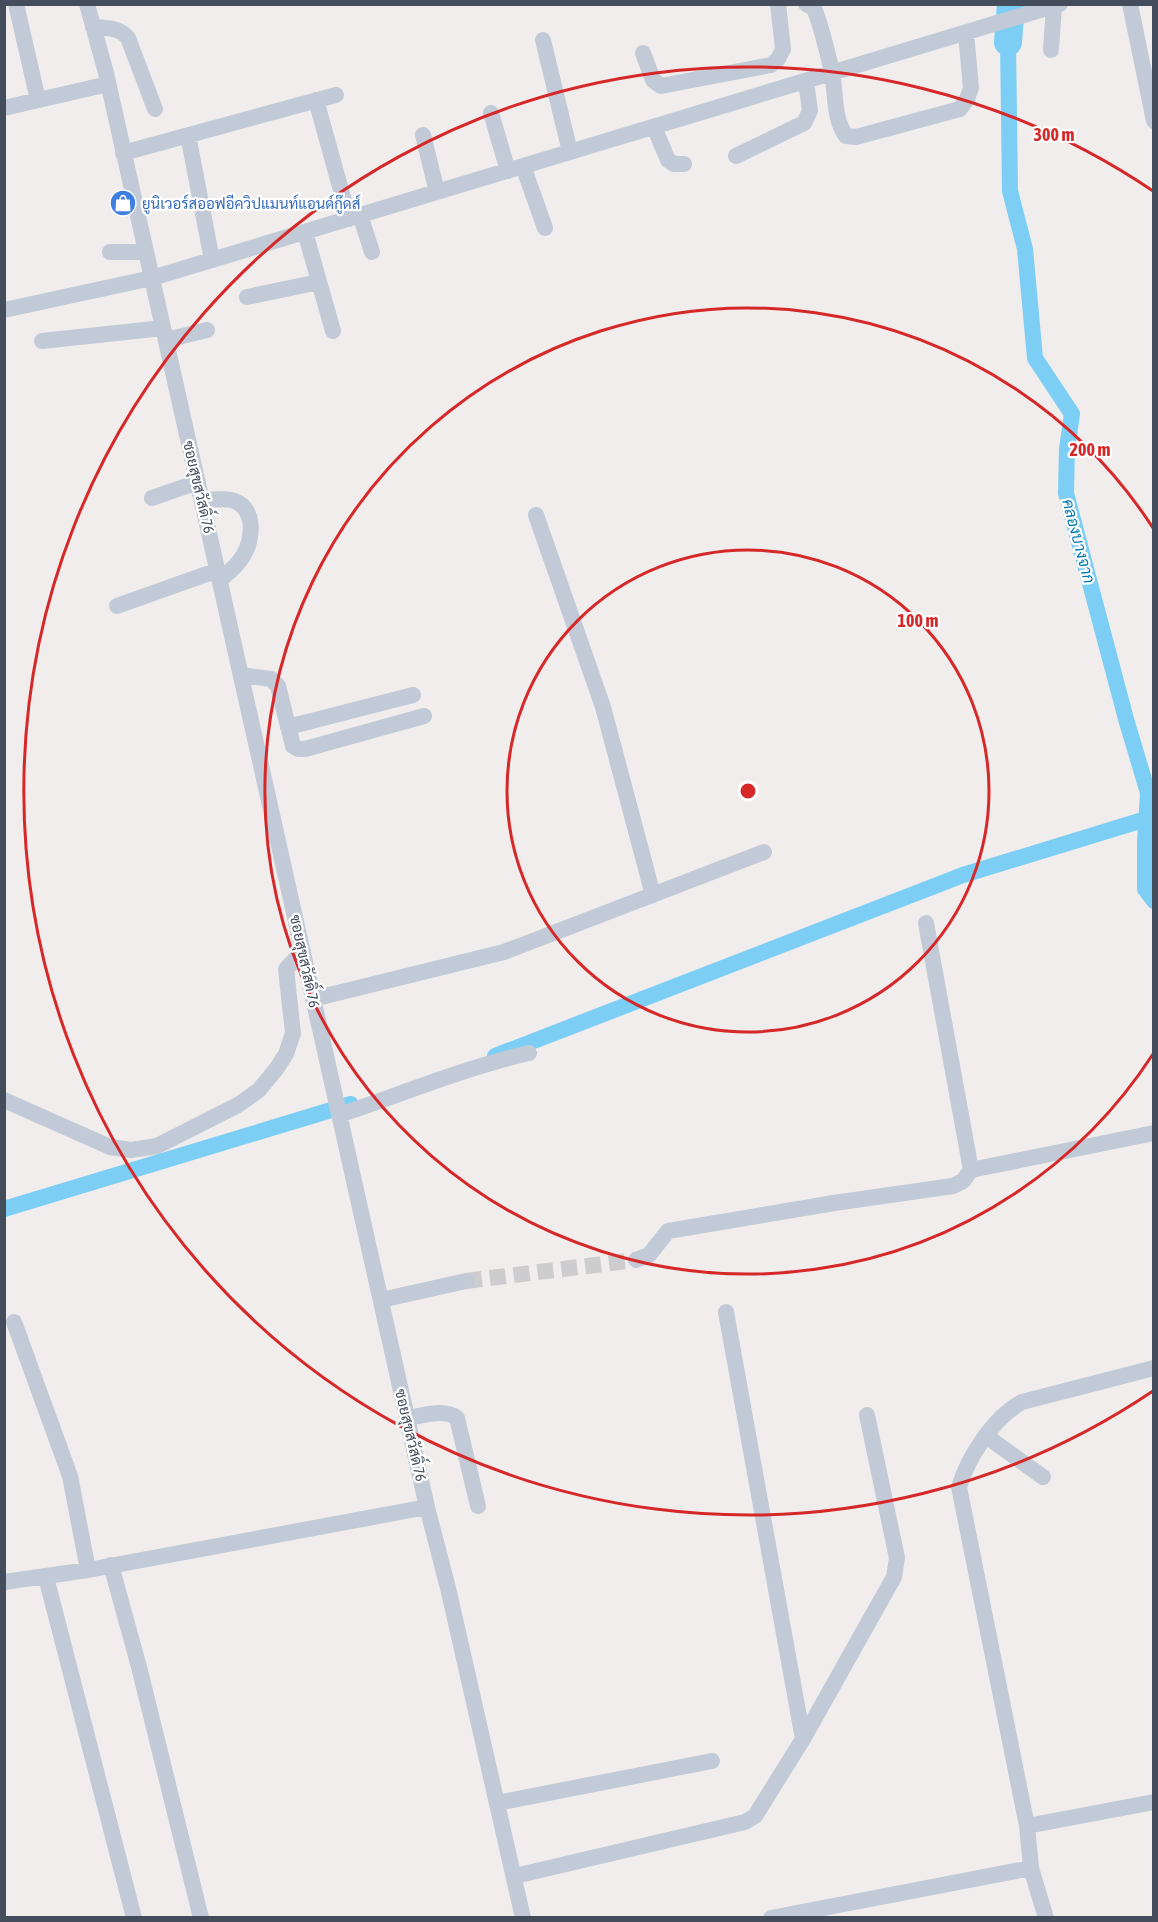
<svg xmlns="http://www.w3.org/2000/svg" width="1158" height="1922" font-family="'Asap Condensed',Sarabun,sans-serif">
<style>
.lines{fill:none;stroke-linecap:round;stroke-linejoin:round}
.canal{stroke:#7dcef5;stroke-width:16}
.river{stroke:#7dcef5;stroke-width:28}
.minor-tunnel{stroke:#cdcdcf;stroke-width:16;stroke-dasharray:16 8;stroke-linecap:butt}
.minor{stroke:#c1cad6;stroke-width:16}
.ring{fill:none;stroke:#d62828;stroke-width:3}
.labels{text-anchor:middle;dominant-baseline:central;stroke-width:4.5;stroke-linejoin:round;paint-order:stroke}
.shop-label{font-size:15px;fill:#366cbe;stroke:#fff;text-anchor:start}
.street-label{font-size:15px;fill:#434d5c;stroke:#fff}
.water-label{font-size:16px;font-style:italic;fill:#0079b2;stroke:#fff}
.centre{fill:#d62828;stroke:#fff;stroke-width:3}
.ring-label{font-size:18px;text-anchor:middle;font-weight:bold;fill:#d62828;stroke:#fff;stroke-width:4.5;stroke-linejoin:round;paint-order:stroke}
</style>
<rect width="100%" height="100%" fill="#f0edec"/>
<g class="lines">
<path class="canal" d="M1008,42l2,149 15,58 10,109 37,56 -5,35 -1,44 60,226 22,74 -3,49v47l9,12
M495,1056l468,-181 183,-56
M4,1209l347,-105"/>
<path class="river" d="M1008,42l3,-38"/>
<path class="minor-tunnel" d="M466,1281l170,-21"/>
<path class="minor" d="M16,4l22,96
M87,4l19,69 321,1434 21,81 75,330
M806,4l8,4c8,20 13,43 18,64 4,21 1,46 14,64l10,1 104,-28 7,-10 4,-11 -5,-55
M1130,4l24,117
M93,27c13,1 26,0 35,11l27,71
M543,40l27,112
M1051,50l3,-44
M643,53l10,27 8,6 110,-21 7,-6 5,-10 -5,-45
M316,100l33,119
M4,108l104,-24
M491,113l17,58
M654,127l14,33 6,4h10
M188,135l24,125
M423,135l14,57
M123,153l213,-58
M736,156l68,-33 6,-12 -4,-30
M523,166l22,62
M360,215l12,37
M305,232l28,99
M110,252h36
M247,297l72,-15
M4,310l148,-32 908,-274
M166,340l41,-10
M42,341l121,-13
M152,498l46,-16
M202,500c9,0 20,-2 29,0 25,5 23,39 12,56 -5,9 -15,17 -23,24
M536,515l67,192 50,188
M117,606l101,-36
M241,675l30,4 7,7 15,60 5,3h7l119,-33
M288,727l125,-32
M313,999l191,-47 260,-100
M4,1100l106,47 21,3 26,-4 81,-41 21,-15 18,-22 9,-14 7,-21 -7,-64 17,-18
M339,1115c63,-21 125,-47 190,-62
M971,1170l183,-37
M636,1260l13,-5 19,-24 166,-28 119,-17 10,-5 8,-11 -45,-247
M381,1300l85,-19
M726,1312l77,427
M14,1322l56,154 18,94
M407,1418c16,-2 37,-10 50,0l21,88
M986,1436l57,41
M111,1565l28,102 62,251
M46,1577l88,341
M4,1582l84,-12 339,-63
M497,1803l215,-42
M1027,1826l-68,-339c9,-30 35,-70 63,-85l132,-34
M515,1876l230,-54 10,-6 48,-77 91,-162 3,-19 -30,-143
M771,1918l260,-50
M1046,1918l-15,-50 -4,-42 127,-24"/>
</g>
<g class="ring">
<circle cx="748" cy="791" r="241"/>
<path d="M1153 1054A483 483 0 1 1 1153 528"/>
<path d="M1153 1391A724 724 0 1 1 1153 191"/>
</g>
<defs>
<symbol id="shop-disc" viewBox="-11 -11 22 22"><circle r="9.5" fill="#3f7fe0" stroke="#fff"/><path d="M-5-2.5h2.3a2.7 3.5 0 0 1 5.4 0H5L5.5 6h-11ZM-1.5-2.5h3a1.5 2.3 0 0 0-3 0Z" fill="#fff"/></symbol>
</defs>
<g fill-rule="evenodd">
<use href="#shop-disc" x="108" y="188" width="30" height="30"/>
</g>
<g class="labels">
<g class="shop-label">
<text x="142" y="203">ยูนิเวอร์สออฟอีควิปแมนท์แอนด์กู๊ดส์</text>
</g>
<g class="street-label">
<text transform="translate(199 487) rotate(77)">ซอยสุขสวัสดิ์ 76</text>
<text transform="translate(305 961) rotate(78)">ซอยสุขสวัสดิ์ 76</text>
<text transform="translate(411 1435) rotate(77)">ซอยสุขสวัสดิ์ 76</text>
</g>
<g class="water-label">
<text transform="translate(1079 541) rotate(75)">คลองบางจาก</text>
</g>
</g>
<circle cx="748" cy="791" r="9" class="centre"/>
<g class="ring-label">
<text x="1054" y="141">300 m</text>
<text x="1090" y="456">200 m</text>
<text x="918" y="627">100 m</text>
</g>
<rect width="1158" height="1922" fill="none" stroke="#434d5c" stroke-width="12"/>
</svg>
